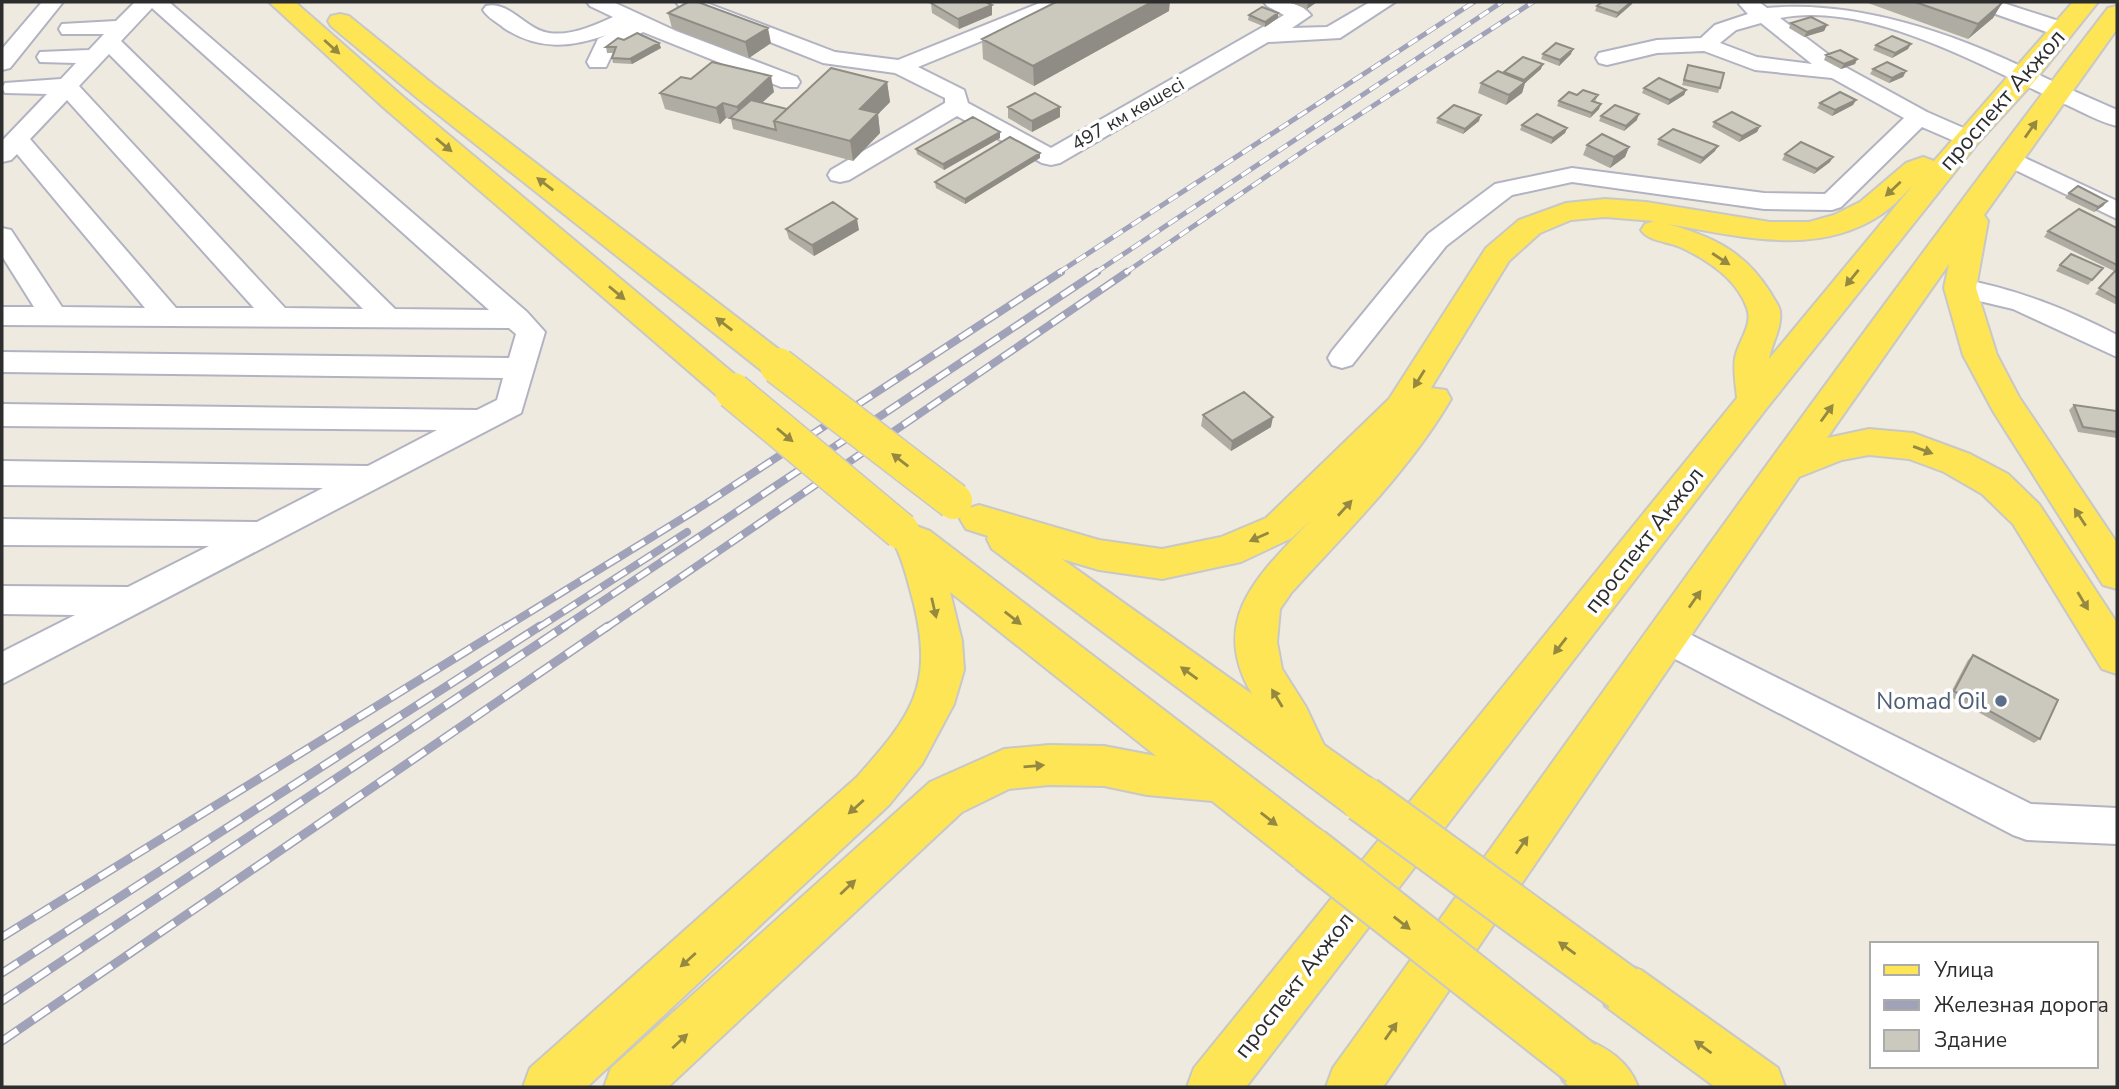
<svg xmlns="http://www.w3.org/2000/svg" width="2119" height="1089" font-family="'Nunito Sans',sans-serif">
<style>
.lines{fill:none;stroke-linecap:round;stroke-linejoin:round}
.minor-casing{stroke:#b2b3c2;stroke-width:4}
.major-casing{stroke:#c8c8c8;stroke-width:4}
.minor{fill:#fff;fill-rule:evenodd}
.major{fill:#fde556;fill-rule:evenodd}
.rail-far2-casing{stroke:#a0a2b9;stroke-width:5}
.rail-far1-casing{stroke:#a0a2b9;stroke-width:8}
.rail-casing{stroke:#a0a2b9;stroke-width:9}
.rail-far2{stroke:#fff;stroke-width:3.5;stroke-dasharray:11;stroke-linecap:butt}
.rail-far1{stroke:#fff;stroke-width:5;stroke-dasharray:15;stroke-linecap:butt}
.rail{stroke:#fff;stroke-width:6;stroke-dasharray:19;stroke-linecap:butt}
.major-bridge-far1-casing{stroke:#c8c8c8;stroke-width:39;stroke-linecap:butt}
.major-bridge-casing{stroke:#c8c8c8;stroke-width:50;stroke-linecap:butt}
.major-bridge-far1{stroke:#fde556;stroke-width:36}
.major-bridge{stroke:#fde556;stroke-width:46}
.wall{fill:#afaca3}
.shaded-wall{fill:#8e8c84}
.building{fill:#cbc8bd;stroke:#8e8c84;stroke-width:2}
.oneway{fill:#958942}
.service-dot{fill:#5c6f8a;stroke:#fff;stroke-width:2.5}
.labels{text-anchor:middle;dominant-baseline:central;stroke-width:7;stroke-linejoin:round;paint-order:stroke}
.far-street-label{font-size:19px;fill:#2d2d2d;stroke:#fff}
.street-label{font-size:23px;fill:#2d2d2d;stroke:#fff}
.service-label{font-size:23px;fill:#4e5e75;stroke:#fff;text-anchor:end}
</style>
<rect width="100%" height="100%" fill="#efeadf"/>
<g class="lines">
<defs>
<path id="minor" d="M42,2h21l-53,66 -8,2v-21z
M135,2h34l358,310 18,20 -24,81 -519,271v-32l73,-37 -73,-1v-28l126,1 81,-41 -207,-1v-26l255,3 66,-34 -321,-3v-24l366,5 69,-36 -435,-4v-22l475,6 20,-10 6,-22 -501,-6v-20l507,6 7,-24 -7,-6 -507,-3v-18h32l-32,-51v-28l9,2 51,77 83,1 -128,-154 -6,6 -9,2v-21l45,-47 -42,-1 -3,-5 3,-5 56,-4 15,-16 -36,-1 -3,-5 3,-5 49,-2 15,-16h-42l-3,-5 3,-5 54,-3zM152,8l337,302 -94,-1 -274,-268zM109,54l254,255 -78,-1 -206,-222zM67,100l187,208h-78l-146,-169z
M587,2h26l63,29 121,46 3,5 -3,5h-16l-138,-55 -28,16 -9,19h-16l-3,-5 11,-23 8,-4c-37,13 -68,15 -102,-7 -7,-6 -16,-10 -21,-18l3,-4c23,-6 40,24 63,27 22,3 44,-7 64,-16l-23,-11z
M676,2h28l131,50 63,8 144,-58h28l-3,4 -149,61 46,23 4,13 83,45 233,-133 -17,-9 -3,-4c17,0 35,-2 47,13l-19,13 35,-1 43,-25h25l-55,36 -72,4 -208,121 -9,2 -9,-2 -85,-47 -108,64 -9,2 -9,-2 -3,-5 3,-5 114,-67v-5l-50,-25 -72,-10 -144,-57z
M1740,2h19l8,6c92,-8 188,26 268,65 27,13 55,25 82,37v16c-17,-4 -33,-13 -50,-21 -81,-36 -196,-105 -287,-87l65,49 82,45 48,21 4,5 -4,5 -8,2 -8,-2 -37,-16 -81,80 -9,3 -68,-1 -192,-27 -60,13 -66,51 -94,119 -10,3 -10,-3 -4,-7 4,-7 96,-117 67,-50 77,-16 192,25 61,1 79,-76 -72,-40 -77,-8 -51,-19 -47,2 -50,12 -8,-2 -3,-5 3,-5 58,-13 44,-2 14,-13 33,-11 -9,-10zM1761,23l51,41 -55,-7 -37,-14 16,-13z
M1970,2h30l71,23 3,5 -3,5h-16l-82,-29z
M2010,151l107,50v18l-116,-56 -3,-5 3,-5z
M1960,279c57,10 106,30 157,56v22l-104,-48 -63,-15 -4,-6 4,-6z
M1667,623l364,181 86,4v36l-90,-4 -14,-5 -359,-187 -5,-10 5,-10z"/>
<path id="major" d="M269,2h26l106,93 344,288 5,8 -5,8 -12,4 -12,-4 -338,-292z
M2073,2h25l-65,81 -56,61 -211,265 -520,678h-59l7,-19 543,-670c-1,-13 -5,-31 -1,-44 4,-15 17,-30 11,-46 -10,-29 -41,-49 -67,-61 -13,-6 -31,-5 -39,-17l4,-6 9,-3 -49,-4 -34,3 -31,13 -31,28 -78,127 15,2 5,9c-42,72 -104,132 -160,194l-11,16 -3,33 5,27 24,38 18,38 55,39 7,15 -7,15 -16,6 -16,-6 -355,-265 -5,-10 1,-3 -22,-7 -6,-10 6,-10 13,-4 120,35 63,9 59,-12 45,-19 123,-119 97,-151 33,-28 47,-17 39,-4 41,3 124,20h39l25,-7 26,-13 46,-39 17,-6 11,4zM1913,185l-144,174c3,-17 13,-30 11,-48 -1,-6 -7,-13 -10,-19 -26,-41 -57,-55 -102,-68 71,12 149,34 214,-10 12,-8 21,-19 31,-29zM1311,520c-50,53 -104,98 -59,174l-190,-135 37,11 63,9 79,-17 51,-24z
M2117,6v23l-133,186 4,6 -12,67 21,67 22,42 98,146v46l-14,-4 -110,-174 -30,-56 -19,-67 5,-24 -122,174 42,-9 44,4 57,21 38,20 31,30 78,119v51l-15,-5 -89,-145 -31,-30 -38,-22 -35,-13 -40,-4 -27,5 -43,17 -416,610h-57l7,-19c256,-355 508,-714 775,-1060z
M340,14l9,2 85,69 356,273 5,8 -5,8 -12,3 -12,-3 -350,-277 -85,-71 -3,-5 3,-5z
M911,524l19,7 396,303 7,16 -7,16 -16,6 -16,-6 -82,-65 -65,-6 -43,-9 -55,-1 -40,4 -47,23 -294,275h-64l7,-19 319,-286 74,-33 45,-4 55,1 52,10 -206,-164 12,49 2,29 -10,34 -32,60 -33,41 -302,282h-64l7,-19 327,-291c54,-61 77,-90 57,-173 -6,-22 -11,-45 -22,-65l5,-10z
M1623,963l18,7 137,98 7,19h-70l-110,-81 -7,-18 7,-18z
M1581,1037c25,10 48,24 57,50h-68l-7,-6 -8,-18 8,-18z"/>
</defs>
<use href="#minor" class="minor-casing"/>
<use href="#major" class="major-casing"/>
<use href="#minor" class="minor"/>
<use href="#major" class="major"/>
<defs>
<path id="rail-far2" d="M1058,273l416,-271
M1095,273l407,-271
M1125,273l180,-123 228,-148"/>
<path id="rail-far1" d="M504,628l192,-118 365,-238
M538,628l149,-96
M562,628l535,-356
M606,628l521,-356"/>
<path id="rail" d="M2,937l505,-311
M2,973l538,-347
M2,1001l563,-375
M2,1041l606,-415"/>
</defs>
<use href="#rail-far2" class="rail-far2-casing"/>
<use href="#rail-far1" class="rail-far1-casing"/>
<use href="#rail" class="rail-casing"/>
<use href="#rail-far2" class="rail-far2"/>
<use href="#rail-far1" class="rail-far1"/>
<use href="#rail" class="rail"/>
<defs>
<path id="major-bridge-far1" d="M778,366l176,135
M733,391l168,140"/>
<path id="major-bridge" d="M1363,799l260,189
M1310,850l271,213"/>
</defs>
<use href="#major-bridge-far1" class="major-bridge-far1-casing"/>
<use href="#major-bridge" class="major-bridge-casing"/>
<use href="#major-bridge-far1" class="major-bridge-far1"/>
<use href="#major-bridge" class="major-bridge"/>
</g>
<path class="wall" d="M1289,2h28l-10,7z
M1865,2h134l3,1 -9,15 -25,21z
M931,3l61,2v10l-33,14 -27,-16z
M1632,4l-16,14 -21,-7 2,-5z
M1169,11l-135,75 -51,-27 -1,-20z
M668,13l103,30 -22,15 -77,-30z
M1278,13v5l-13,9 -17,-7 1,-5z
M1791,23l36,2 -3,6 -20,6 -15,-9z
M624,40l35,3 2,5 -29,16 -19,-1 -1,-5 2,-5h-7l-1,-6z
M1876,45l32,4 -16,9 -19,-8z
M1543,54h28l-12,12 -18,-7z
M1826,55l31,4 -2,5 -14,5 -17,-9z
M1688,65l32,23 -2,5 -36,-8z
M1541,69l-16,14 -3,10 -16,12 -28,-12 3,-10 23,-11z
M1873,69l33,2 -3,6 -14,6 -19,-9z
M691,79l83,13 -12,11 25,6 100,-27 3,20 -12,12 2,19 -27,28 -120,-32 -2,-10 -5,-1 -6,6 -55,-15 -5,-16z
M1644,88l42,2 -2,5 -16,10 -26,-12z
M1577,95h21l-3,7 4,7 -9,9 -33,-12 2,-5z
M1856,100l-3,5 -21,11 -15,-8 3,-5z
M1008,107l52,10 -28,15 -24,-14z
M1601,116l36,4 -13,11 -25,-10z
M1438,118l41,3 -16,13 -27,-11z
M1714,122l46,4 -3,6 -18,10 -27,-15z
M1522,125l45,3 -2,5 -14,11 -31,-14z
M1000,132v6l-56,32 -27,-16 -1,-5z
M1659,139l56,12 -15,13 -43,-19z
M1587,145l42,2 -4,10 -15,11 -27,-13z
M1785,154l45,8 -16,12 -32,-14z
M1040,158l-75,46 -29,-16 -1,-6z
M2069,193l38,8 -4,5 -9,6 -29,-14z
M2117,228v77l-22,-11 20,-23 1,1 -72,-35 4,-6z
M786,229l73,1 -45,26 -25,-17z
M2060,265l43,3 -15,17 -32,-14z
M2074,405l43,6v27l-39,-6 -9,-22z
M1203,415l68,12 -40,24 -30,-25z
M1973,655l67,84 -6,4 -85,-47 19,-36z"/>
<path class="shaded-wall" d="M1152,2h18l-1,9 -135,75 -1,-20z
M1308,2h9l-10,7z
M1631,2h2l-1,2 -16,14 2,-5z
M2002,3l-9,15 -25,21 10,-15z
M992,5v10l-33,14 -1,-10z
M1278,13v5l-13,9v-5z
M1827,25l-3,6 -20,6 3,-5z
M768,28l3,15 -22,15 -4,-16z
M659,43l2,5 -29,16 -2,-5z
M1911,44l-3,5 -16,9 3,-5z
M1573,49l-2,5 -12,12 1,-6z
M1857,59l-2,5 -14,5 3,-5z
M1543,64l-2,5 -16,14 -3,10 -16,12 3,-10 14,-11 1,-4z
M1906,71l-3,6 -14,6 3,-5z
M771,76l3,16 -34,30 -3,-15z
M887,82l3,20 -12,12 2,19 -27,28 -3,-20 10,-32z
M1686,90l-2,5 -16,10 2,-5z
M1856,100l-3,5 -21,11 3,-6z
M723,103l3,15 -6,6 -4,-16z
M1601,104l-2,5 -9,9 2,-5z
M1060,107v10l-28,15v-11z
M1639,114l-2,6 -13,11 2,-5z
M1481,115l-2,6 -16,13 2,-5z
M1760,126l-3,6 -18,10 3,-6z
M1567,128l-2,5 -14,11 2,-6z
M1000,132v6l-56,32 -1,-6z
M1718,146l-3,5 -15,13 3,-6z
M1629,147l-4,10 -15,11 4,-11z
M1040,153v5l-75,46v-5z
M1833,157l-3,5 -16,12 3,-5z
M2107,201l-4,5 -9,6 4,-5z
M857,219l2,11 -45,26 -2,-11z
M1273,417l-2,10 -40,24 1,-10z"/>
<path class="building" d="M688,2h10l70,26 -23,14 -77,-29z
M934,2h52l6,3 -34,14 -27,-16z
M1056,2h96l-119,64 -51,-27z
M1602,2h29l-13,11 -21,-7z
M1915,2h84l3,1 -24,21z
M1262,7l16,6 -13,9 -16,-7z
M1811,17l16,8 -20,7 -16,-9z
M637,33l22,10 -29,16 -18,-1 4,-11h-10l12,-9 6,2z
M1892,36l19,8 -16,9 -19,-8z
M1556,43l17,6 -13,11 -17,-6z
M1840,50l17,9 -13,5 -18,-9z
M1523,57l20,7 -19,16 -20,-8z
M712,62l59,14 -34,31 -14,-4 -7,5 -56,-15 21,-16 10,2z
M1887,62l19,9 -14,7 -19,-9z
M1688,65l36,8 -4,15 -36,-8z
M831,68l56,14 -27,27 18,4 -28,28 -76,-20z
M1498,71l27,11 -16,13 -28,-12z
M1659,78l27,12 -16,10 -26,-12z
M1583,90l15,5 -6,6 9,3 -9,9 -33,-12 10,-9 8,3z
M1840,92l16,8 -21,10 -15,-7z
M1035,93l25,14 -28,14 -24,-14z
M751,100l36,9 -13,12 2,9 -46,-12z
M1454,105l27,10 -16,14 -27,-11z
M1615,105l24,9 -13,12 -25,-10z
M1732,112l28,14 -18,10 -28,-14z
M1537,114l30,14 -14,10 -31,-13z
M973,117l27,15 -57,32 -27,-15z
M1673,129l45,17 -15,12 -44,-19z
M1602,134l27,13 -15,10 -27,-12z
M1010,137l30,16 -75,46 -30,-17z
M1801,142l32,15 -16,12 -32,-15z
M2078,186l29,15 -9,6 -29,-14z
M833,202l24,17 -45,26 -26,-16z
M2079,209l38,19v37l-69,-34z
M2071,254l32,14 -11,12 -32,-15z
M2115,271l2,1v26l-18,-10z
M1244,392l29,25 -41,24 -29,-26z
M2074,405l43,6v21l-34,-5z
M1973,655l85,45 -18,39 -86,-48z"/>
<defs><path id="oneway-solid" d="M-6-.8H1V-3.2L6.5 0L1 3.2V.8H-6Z" transform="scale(1.75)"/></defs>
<g class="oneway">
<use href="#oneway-solid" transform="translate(332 47) rotate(42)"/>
<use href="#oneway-solid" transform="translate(2031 129) rotate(-55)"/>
<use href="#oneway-solid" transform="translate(444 145) rotate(40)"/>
<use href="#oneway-solid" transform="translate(545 184) rotate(-142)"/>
<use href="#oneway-solid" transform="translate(1893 189) rotate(137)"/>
<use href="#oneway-solid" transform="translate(1721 259) rotate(33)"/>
<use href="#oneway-solid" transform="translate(1852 278) rotate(129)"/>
<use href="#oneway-solid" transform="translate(617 293) rotate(40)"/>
<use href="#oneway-solid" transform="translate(724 324) rotate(-142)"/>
<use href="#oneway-solid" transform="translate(1419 379) rotate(122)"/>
<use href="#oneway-solid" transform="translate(1827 413) rotate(-54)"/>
<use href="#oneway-solid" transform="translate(785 435) rotate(40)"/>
<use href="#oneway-solid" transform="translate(1923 450) rotate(20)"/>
<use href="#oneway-solid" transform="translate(900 460) rotate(-142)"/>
<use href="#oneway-solid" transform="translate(1345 508) rotate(-48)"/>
<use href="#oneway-solid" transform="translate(2080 517) rotate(-123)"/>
<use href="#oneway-solid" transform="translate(1259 537) rotate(156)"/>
<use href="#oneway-solid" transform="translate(1695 599) rotate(-55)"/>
<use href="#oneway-solid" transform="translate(2083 601) rotate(59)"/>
<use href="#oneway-solid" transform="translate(934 608) rotate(77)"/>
<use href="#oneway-solid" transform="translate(1013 618) rotate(38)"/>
<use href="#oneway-solid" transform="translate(1560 646) rotate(128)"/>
<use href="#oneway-solid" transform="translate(1189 673) rotate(-144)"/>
<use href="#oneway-solid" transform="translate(1277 698) rotate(-121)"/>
<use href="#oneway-solid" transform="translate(1034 766) rotate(-5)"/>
<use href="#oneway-solid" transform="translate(856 807) rotate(138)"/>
<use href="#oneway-solid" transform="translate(1269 819) rotate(38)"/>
<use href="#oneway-solid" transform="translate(1522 845) rotate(-55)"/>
<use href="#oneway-solid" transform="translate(848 887) rotate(-43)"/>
<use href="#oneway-solid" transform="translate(1402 923) rotate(38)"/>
<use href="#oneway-solid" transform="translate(1567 948) rotate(-144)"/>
<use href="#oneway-solid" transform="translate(688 960) rotate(138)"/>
<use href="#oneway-solid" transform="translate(1391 1031) rotate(-55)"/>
<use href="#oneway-solid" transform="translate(680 1041) rotate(-43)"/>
<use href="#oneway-solid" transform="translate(1703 1047) rotate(-144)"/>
</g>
<circle class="service-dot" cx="2001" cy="701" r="7"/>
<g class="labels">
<g class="far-street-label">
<text transform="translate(1128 114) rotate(-30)">497 км көшесі</text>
</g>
<g class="street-label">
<text transform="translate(2002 100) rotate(-49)">проспект Акжол</text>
<text transform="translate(1644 540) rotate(-52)">проспект Акжол</text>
<text transform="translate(1294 985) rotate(-52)">проспект Акжол</text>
</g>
<g class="service-label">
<text x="1987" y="701">Nomad Oil</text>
</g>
</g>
<rect width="2119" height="1089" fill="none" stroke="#2d2d2d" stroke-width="7"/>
<rect x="1870" y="942" width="228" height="126" fill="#ffffff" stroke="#ababab" stroke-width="2"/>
<rect x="1884" y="965" width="35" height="10" fill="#fde556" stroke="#ababab" stroke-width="2"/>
<text x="1934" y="977" font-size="21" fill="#2d2d2d">Улица</text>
<rect x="1884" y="1000" width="35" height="10" fill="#a0a2b9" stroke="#ababab" stroke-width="2"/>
<text x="1934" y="1012" font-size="21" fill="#2d2d2d">Железная дорога</text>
<rect x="1884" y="1030" width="35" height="21" fill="#cbc8bd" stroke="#ababab" stroke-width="2"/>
<text x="1934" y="1047" font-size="21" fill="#2d2d2d">Здание</text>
</svg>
